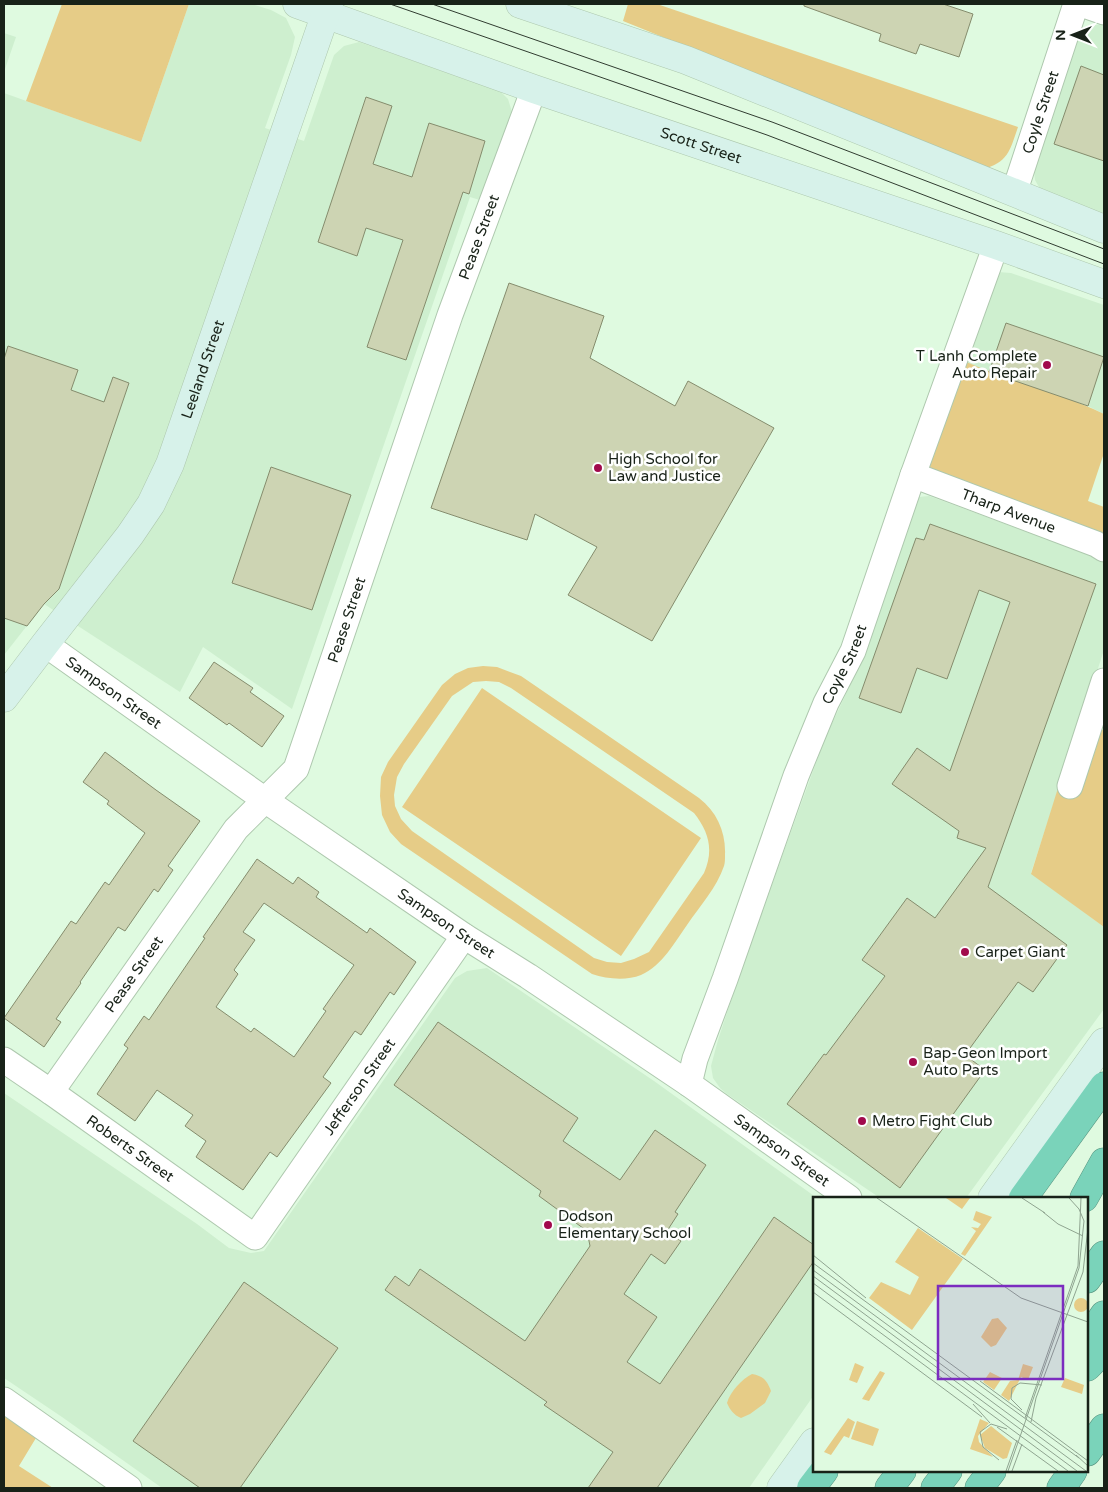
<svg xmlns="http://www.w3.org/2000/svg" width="1108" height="1492" font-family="'Varela Round',sans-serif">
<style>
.built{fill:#ceefcf}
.green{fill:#e6cc87;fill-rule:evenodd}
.building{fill:#cdd4b3;stroke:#858c6d;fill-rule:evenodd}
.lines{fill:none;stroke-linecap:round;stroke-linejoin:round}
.minor-casing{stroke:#aec8ae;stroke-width:27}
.secondary-casing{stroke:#aec8ae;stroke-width:29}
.motorway-casing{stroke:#589581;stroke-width:29}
.minor{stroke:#fff;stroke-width:25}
.secondary{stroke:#d7f2ea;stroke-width:28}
.motorway{stroke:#7ad3ba;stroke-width:28}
.tram{stroke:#303c30;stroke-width:1}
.poi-dot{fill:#a10a4c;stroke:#fefffe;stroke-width:2}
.labels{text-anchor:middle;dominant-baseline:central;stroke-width:5;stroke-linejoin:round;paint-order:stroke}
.street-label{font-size:15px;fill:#182218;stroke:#fefffe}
.poi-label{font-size:15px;fill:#182218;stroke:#fefffe;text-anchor:start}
.inset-road{fill:none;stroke:#8fa490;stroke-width:1}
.view{fill:#7b2cbf;fill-opacity:0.15;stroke:#7b2cbf;stroke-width:2.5}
.inset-edge{fill:none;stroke:#182218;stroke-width:2.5}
</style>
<rect width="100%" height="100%" fill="#dffae0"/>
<path class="built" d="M189,4h63l19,6 15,8 9,19 -4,18 -26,73 39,13 30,-86 10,-9 15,-4 141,49 8,8 4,13 -8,28 -21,61 -13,-4 -178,512 -89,-62 -23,45 -136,-88 -40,51v-562l137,49z
M1091,25h13v190l-64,-26 -5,-9 -1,-9 42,-135 6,-7z
M4,33l12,4 -12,35z
M998,272l13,1 93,32v109l-16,-8 -99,-34 -25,-11z
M929,496l175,64v90l-73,223 73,54v82l-138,189h-86l-153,-104 -7,-6 -7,-10 -2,-12 7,-26 26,-79 81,-223 31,-65 57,-169 5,-7z
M487,968l167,113 163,117h-3v197l-65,93h-587l-100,-71 -58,-39v-285l193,131 32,24 22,5 13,-2 191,-273 12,-7z"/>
<path class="green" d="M62,4h127l-48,138 -115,-41z
M628,4h29l361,123c-7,20 -9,34 -31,41l-364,-147z
M964,361c45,20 95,31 140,53v39l-16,48 16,6v31l-176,-60v-13z
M483,666l14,1 24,9 178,122c18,14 27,34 26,57 0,4 0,8 -1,11 -7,21 -24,40 -37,59 -13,18 -24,40 -46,50 -15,6 -34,4 -49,-1l-191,-130 -11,-12 -8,-17 -2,-19 1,-19 7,-15 54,-77 13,-11 13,-6zM486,681l13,1 12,6 183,125c15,19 20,37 10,60l-55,79 -15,7 -13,4 -14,-1 -13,-4 -182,-127 -11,-12 -6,-13 -1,-11 3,-18 7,-13 48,-68 21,-14z
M482,688l219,150 -80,118 -219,-149z
M1096,725l8,6v196l-73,-53 27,-86z
M752,1374c11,2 15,6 19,17l-6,12 -15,11 -9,4c-7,-3 -11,-8 -14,-15 3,-11 15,-24 25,-29z
M4,1409l35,24 -20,33 34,22h-49z"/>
<path class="building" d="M804,4h139l30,10 -14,43 -39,-13 -4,10 -37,-13 2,-7 -77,-28z
M1081,66l23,9v86l-50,-17z
M366,97l26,9 -19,58 39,13 17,-54 56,18 -16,53 -6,-2 -57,168 -39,-13 36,-107 -37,-12 -9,28 -39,-14z
M509,283l95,33 -14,42 85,48 13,-25 86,47 -122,213 -84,-46 29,-48 -62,-33 -8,26 -96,-32z
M1006,323l98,34 -16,49 -99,-34z
M8,346l70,24 -7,20 33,12 9,-25 16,6 -70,206 -15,15 -17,22 -23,-8v-259z
M271,467l80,28 -39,115 -80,-27z
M930,524l166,60 -108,303 79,58 -34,47 -15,-10 -53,73 20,15 -85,118 -113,-84 37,-50 2,1 59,-79 -23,-16 45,-62 28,20 51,-70 -29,-10 2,-7 -67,-47 25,-36 33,23 60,-169 -31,-12 -32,89 -30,-11 -16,45 -42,-15 57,-160 8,2z
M214,662l39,26 -3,4 34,24 -22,31 -33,-24 -2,2 -38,-27z
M105,752l51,38 44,31 -32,45 5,4 -15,22 -4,-3 -29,42 -7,-4 -38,55 1,1 -25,36 5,3 -17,25 -40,-29 67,-97 5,3 29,-42 4,3 36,-52 -38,-29 2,-3 -26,-19z
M257,859l36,25 5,-7 21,15 -3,5 51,36 3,-5 46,34 -22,33 -4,-3 -29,43 -6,-4 -32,46 8,6 -54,74 -7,-5 -27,38 -47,-33 10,-16 -21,-15 8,-11 -36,-25 -22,31 -38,-27 31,-46 -4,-3 20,-29 5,4 56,-82 -2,-1zM264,903l90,62 -31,44 3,2 -32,46 -40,-29 -3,4 -35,-25 22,-33 -4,-4 21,-30 -12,-8z
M438,1022l140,96 -15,23 57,39 35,-50 51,35 -31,47 3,2 -11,17 14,10 -16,23 -14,-10 -27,40 33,23 -30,45 33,22 114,-167 40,28v16l-157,227h-69l25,-36 -69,-47 3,-3 -162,-112 10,-14 14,10 11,-17 105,72 65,-95 -3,-15 -48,-35 2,-5 -147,-106z
M244,1282l94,66 -98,140h-40l-67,-47z"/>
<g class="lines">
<defs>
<g id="minor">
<path d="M1081,4l23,8"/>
<path id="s1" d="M1014,193l62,-189"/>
<path id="s2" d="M913,475l183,69 8,5"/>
<path id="s3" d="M45,644l220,156 199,136 64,40 161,108 160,114"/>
<path d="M1070,786l34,-105"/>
<path id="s4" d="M4,1060l47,32 204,145 209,-301"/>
<path id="s5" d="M689,1084l6,-25 30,-80 71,-203 30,-73 27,-52 60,-176 83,-230"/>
<path id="s6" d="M51,1092l185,-263 60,-60 154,-454 84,-226"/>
<path d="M4,1400l125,88"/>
</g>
<g id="secondary">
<path id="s7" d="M297,4l237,85 462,156 108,39"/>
<path d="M520,4l166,56 418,169"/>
<path id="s8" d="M4,698l41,-54 85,-109 21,-31 19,-40 159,-460"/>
<path d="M992,1198l112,-156"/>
<path d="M781,1488l33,-46"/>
</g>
<path id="motorway" d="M1023,1198l81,-112
M1084,1198l20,-36
M1087,1279l17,-24
M1087,1340l17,-25
M1087,1367l17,-17
M1087,1452l17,-24
M811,1488l13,-17
M889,1488l13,-17
M935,1488l13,-17
M979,1488l13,-17
M1061,1488l12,-17"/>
</defs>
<use href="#minor" class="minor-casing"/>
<use href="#secondary" class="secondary-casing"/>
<use href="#motorway" class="motorway-casing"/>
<use href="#minor" class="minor"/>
<use href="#secondary" class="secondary"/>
<use href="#motorway" class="motorway"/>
<path class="tram" d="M390,4l377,131 337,129
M432,4l340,118 332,127"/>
</g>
<g class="poi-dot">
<circle cx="1047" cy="365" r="5"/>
<circle cx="598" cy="468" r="5"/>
<circle cx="965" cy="952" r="5"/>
<circle cx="913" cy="1062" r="5"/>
<circle cx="862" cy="1121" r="5"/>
<circle cx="548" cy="1225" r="5"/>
</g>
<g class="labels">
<g class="street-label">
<text stroke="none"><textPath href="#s1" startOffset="85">Coyle Street</textPath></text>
<text stroke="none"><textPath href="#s7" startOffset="428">Scott Street</textPath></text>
<text stroke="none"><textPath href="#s6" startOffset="969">Pease Street</textPath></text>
<text stroke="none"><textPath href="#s8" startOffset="388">Leeland Street</textPath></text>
<text stroke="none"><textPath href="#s2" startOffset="102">Tharp Avenue</textPath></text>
<text stroke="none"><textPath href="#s6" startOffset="564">Pease Street</textPath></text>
<text stroke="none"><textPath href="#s5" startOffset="448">Coyle Street</textPath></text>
<text stroke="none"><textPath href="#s3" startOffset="84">Sampson Street</textPath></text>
<text stroke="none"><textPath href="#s3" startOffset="489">Sampson Street</textPath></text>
<text stroke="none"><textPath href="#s6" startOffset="144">Pease Street</textPath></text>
<text stroke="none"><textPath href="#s4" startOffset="490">Jefferson Street</textPath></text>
<text stroke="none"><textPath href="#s4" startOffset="154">Roberts Street</textPath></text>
<text stroke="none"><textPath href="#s3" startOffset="894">Sampson Street</textPath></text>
</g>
<g class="poi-label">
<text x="1037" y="356" text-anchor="end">T Lanh Complete<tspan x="1037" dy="17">Auto Repair</tspan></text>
<text x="608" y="459">High School for<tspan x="608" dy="17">Law and Justice</tspan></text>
<text x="975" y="952">Carpet Giant</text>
<text x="923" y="1053">Bap-Geon Import<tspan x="923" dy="17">Auto Parts</tspan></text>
<text x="872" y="1121">Metro Fight Club</text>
<text x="558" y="1216">Dodson<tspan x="558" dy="17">Elementary School</tspan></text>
</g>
</g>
<g transform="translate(813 1197)">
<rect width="275" height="275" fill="#dffae0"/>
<path d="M133,1h24l-8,11zM163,14l16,6 -27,39 -4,-2 15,-23 -5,-4 7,1 3,-4 -8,-4zM105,31l45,31 -51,71 -43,-32 12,-16 29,13 9,-18 -24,-15zM261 108a7 7 0 1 1 14 0a7 7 0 1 1-14 0ZM185,121l9,10 -11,17 -5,2 -10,-10 11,-18zM42,166l9,4 -7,16 -8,-3zM210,167l10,3 -5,13 -7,-3 -12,24 -8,-6 9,-14 8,-1zM67,174l5,2 -16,28 -7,-2zM177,175l12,6 -8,12 -11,-8zM252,181l19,7 -2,9 -21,-7zM35,221l7,4 -6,16 -5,-2 -13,19 -7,-3zM167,222l9,4 -11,13 1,6 14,15 -23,-8zM44,224l22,8 -6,17 -22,-7zM178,229l21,17 -5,15 -4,1 -18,-11 -5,-13z" fill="#e6cc87"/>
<path class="inset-road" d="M64,1l144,100 67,24M209,1l23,15M230,15l15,12 25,12M0,58l53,43M0,66l266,195M0,73l273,201M0,79l264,195M0,86l255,188M0,95l169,125M167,184l108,80M160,207l17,19M209,213l-11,-11 1,-11 8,-5 22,2M212,221l53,-152 3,-68M218,225l5,-24 47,-126 5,-44M184,230l61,44M263,258l12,11M186,263l-16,-13 -3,-15 11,-8 16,5M193,274l11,-31M195,274l71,-203 5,-47 -5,-12 -10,-11M199,274l10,-27"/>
<path class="view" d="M125,89h125v93h-125z"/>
<rect width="275" height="275" class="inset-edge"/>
</g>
<rect width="1108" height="1492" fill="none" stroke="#182218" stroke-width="10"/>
<g transform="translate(1073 35) rotate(270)" stroke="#fefffe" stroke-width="4" paint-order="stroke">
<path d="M0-4L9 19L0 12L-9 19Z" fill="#182218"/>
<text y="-8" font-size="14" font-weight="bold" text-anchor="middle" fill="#182218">N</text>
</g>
</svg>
